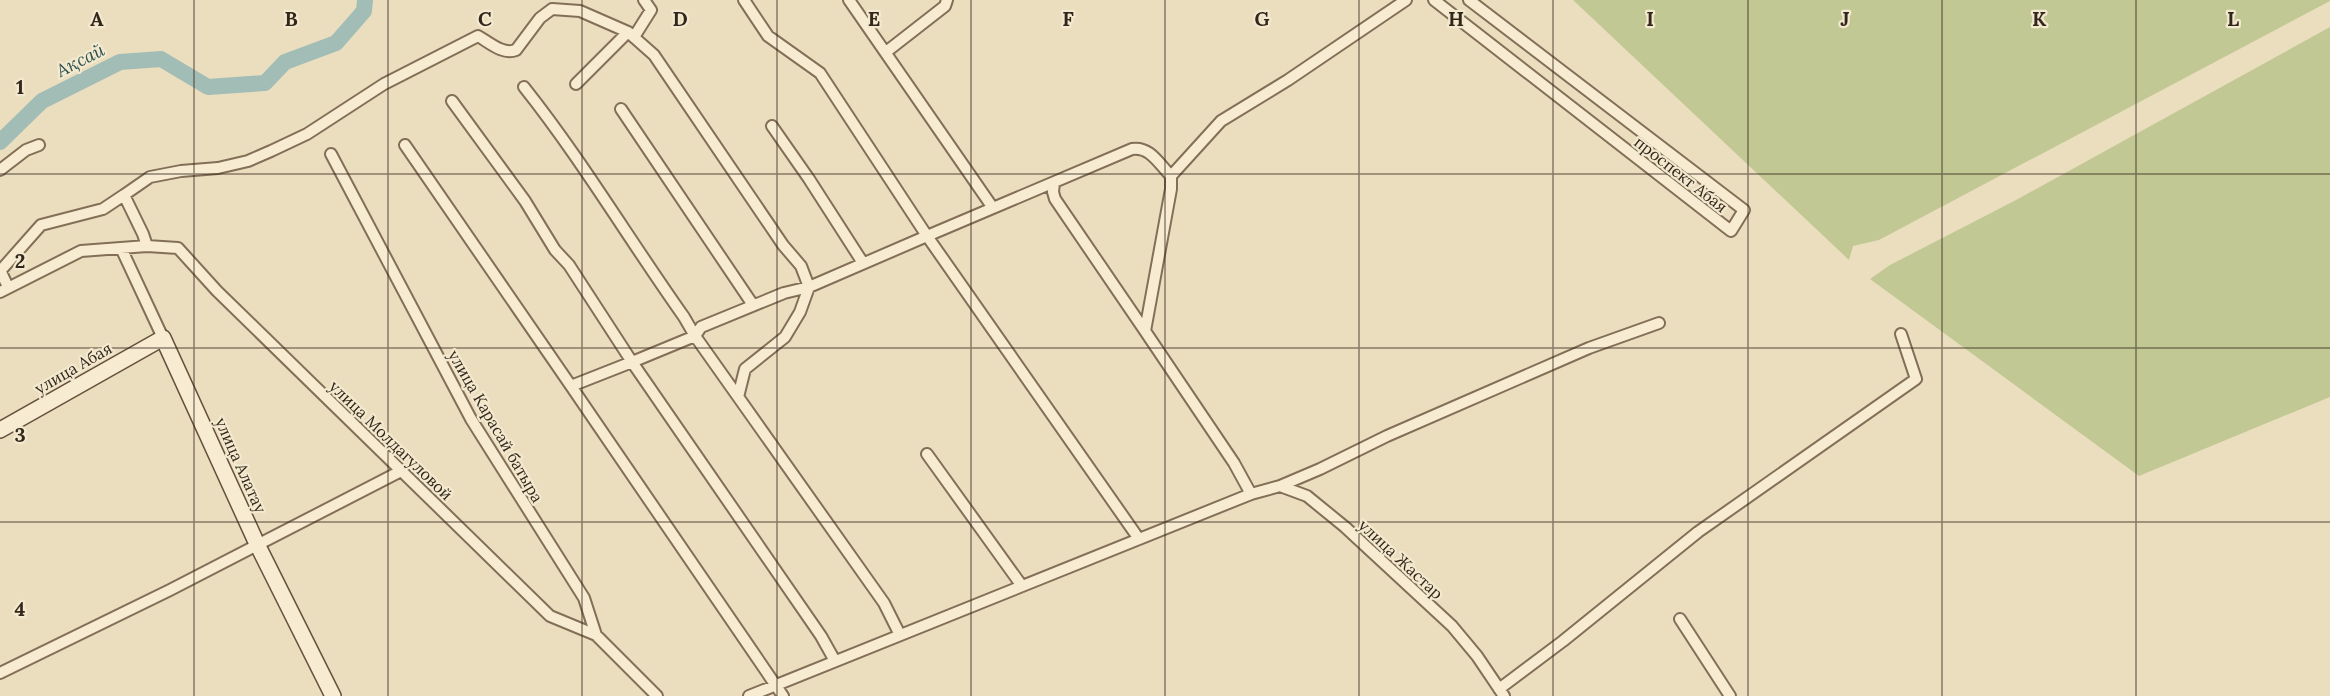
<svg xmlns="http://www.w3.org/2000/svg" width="2330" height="696" font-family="Lora,serif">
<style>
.green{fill:#c2c894}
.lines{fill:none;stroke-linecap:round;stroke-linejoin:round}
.river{stroke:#a2bdb5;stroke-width:16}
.street-casing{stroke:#836f58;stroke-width:14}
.secondary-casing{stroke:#65503c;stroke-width:18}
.street{stroke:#f7ecd2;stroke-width:10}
.secondary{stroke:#f7ecd2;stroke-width:15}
.grid{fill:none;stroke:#33271c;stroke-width:1.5;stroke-opacity:0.55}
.labels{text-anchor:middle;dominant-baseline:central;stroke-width:4.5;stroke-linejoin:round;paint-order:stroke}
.street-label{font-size:16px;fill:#33271c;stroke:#f3e9ce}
.water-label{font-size:18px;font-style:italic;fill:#2c5250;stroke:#f3e9ce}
.grid-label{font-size:20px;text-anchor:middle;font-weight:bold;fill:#33271c;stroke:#f3e9ce;stroke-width:4.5;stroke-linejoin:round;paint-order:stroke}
</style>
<rect width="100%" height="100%" fill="#ebdebf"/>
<path class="green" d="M1573,0h757v1l-451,239 -26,6 -4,14z
M2330,27v370l-191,79 -269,-197 20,-14 126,-65z"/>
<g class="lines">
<path class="river" d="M0,142l42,-41 78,-39 41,-3 47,28 57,-4 20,-21 51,-19 28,-32 1,-11"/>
<defs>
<path id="street" d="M849,0l144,208 -66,28 212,303
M1434,0l297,231 13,-21 -275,-210
M634,37l17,-27 -7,-10
M886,52l59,-46 2,-6
M576,84l52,-52
M524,87c58,73 106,154 160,230l11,19 189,267 16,32
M452,101l73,100 30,49 14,15 63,97 63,-26 6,-9 83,-34 25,-6 118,-51 -107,-163 -52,-37 -24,-36
M621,109l132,196
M772,126l37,53 54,84
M405,145l166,241 61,-24 189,274 14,25
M331,154l140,265 113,179 12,37 61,61
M0,170l26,-20 13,-5
M1171,176l50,-55 67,-41 118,-80
M1054,183l-1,9 2,7 90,132
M124,195l26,-18 31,-6 37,-3 30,-7 23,-10 36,-17 77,-50 94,-48c12,7 25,19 38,14l24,-32 12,-9 28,2 48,21 26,23 129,190 18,21 8,21 -9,25 -15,25 -40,32 -7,28
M993,208l139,-59c18,-3 27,15 39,27v13l-26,142 89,132 17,31
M121,248l42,90
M8,287l-7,-15 1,-3 39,-44 62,-16 21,-14 19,39 4,12
M0,292l81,-41 66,-5 31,2 39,43 333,325 46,19
M571,386l212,310
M927,454l95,132
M1280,486l40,-17 67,-33 202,-88 70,-25
M1680,619l50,77
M0,673l170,-83 231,-119
M1499,689l64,-48 135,-109 218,-153 -15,-45
M749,696l502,-202 29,-8 27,10 38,31 107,99 25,30 27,40"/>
<path id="secondary" d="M0,430l163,-92 94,206 76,152"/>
</defs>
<use href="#street" class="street-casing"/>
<use href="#secondary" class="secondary-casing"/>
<use href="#street" class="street"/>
<use href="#secondary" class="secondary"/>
</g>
<path class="grid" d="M194,0v696M388,0v696M582,0v696M777,0v696M971,0v696M1165,0v696M1359,0v696M1553,0v696M1748,0v696M1942,0v696M2136,0v696M0,174h2330M0,348h2330M0,522h2330"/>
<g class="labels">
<g class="street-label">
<text transform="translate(1681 174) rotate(38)">проспект Абая</text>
<text transform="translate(73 368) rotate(-30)">улица Абая</text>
<text transform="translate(496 426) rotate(60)">улица Карасай батыра</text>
<text transform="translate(391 440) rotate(44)">улица Молдагуловой</text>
<text transform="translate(241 465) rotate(66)">улица Алатау</text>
<text transform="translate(1401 559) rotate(43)">улица Жастар</text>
</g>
<g class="water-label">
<text transform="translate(80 60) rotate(-27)">Ақсай</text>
</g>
</g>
<g class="grid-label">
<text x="97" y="26">A</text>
<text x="291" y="26">B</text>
<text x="485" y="26">C</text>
<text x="680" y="26">D</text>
<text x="874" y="26">E</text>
<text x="1068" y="26">F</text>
<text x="1262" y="26">G</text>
<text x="1456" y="26">H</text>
<text x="1650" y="26">I</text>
<text x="1845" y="26">J</text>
<text x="2039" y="26">K</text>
<text x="2233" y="26">L</text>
<text x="20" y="94">1</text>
<text x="20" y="268">2</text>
<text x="20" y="442">3</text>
<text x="20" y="616">4</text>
</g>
</svg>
